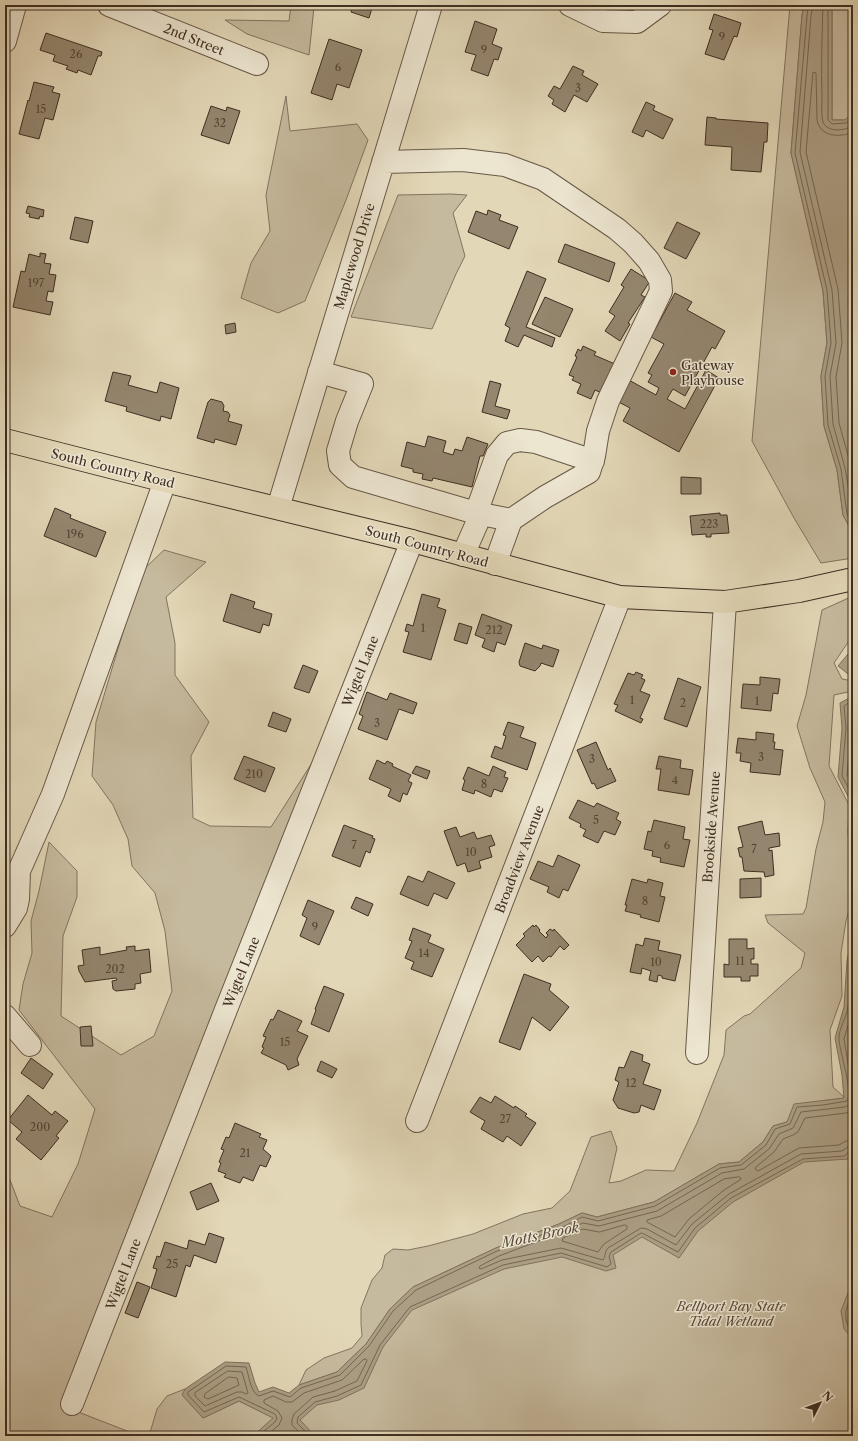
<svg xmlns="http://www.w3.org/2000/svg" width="858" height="1441" font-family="'Libre Caslon Text',serif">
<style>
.green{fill:#c6ba9e;stroke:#827460}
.water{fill:#ab9e84;stroke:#80715d}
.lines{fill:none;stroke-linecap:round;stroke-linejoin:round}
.shore{stroke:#756653;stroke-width:1}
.building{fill:#94866f;stroke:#3f2e22}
.minor-casing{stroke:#685847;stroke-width:24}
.major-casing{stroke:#3f2e22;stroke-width:24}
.minor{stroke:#ece5d0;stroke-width:22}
.major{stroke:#e2d7b7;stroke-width:22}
.poi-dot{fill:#8f2418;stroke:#ece5d0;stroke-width:1.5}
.labels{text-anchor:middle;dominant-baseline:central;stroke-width:3;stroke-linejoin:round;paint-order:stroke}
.number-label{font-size:11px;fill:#544435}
.street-label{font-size:13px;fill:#3f2e22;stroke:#ece5d0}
.poi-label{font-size:13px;fill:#3f2e22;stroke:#ece5d0;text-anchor:start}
.park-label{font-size:13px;font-style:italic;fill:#5a4a3b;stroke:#ece5d0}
.water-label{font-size:14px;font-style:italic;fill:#5a4a3a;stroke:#ece5d0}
</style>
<rect width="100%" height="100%" fill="#e2d7b7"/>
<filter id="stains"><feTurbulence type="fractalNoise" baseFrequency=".005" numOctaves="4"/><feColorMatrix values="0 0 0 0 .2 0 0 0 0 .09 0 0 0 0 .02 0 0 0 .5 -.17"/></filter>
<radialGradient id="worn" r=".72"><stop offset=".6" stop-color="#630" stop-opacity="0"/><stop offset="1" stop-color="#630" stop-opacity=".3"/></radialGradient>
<path class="green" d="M291,5h25l-2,2 -5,48 -62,-21 -22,-14 64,1z
M790,5h14l-2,10 -11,138 32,138 4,52 -6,33 3,50 13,44 6,45 10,18v25l-32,5 -27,-45 -42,-77z
M832,5h21v107l-8,8h-13z
M286,96l4,35 67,-7 11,16 -22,60 -41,101 -27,12 -37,-15 10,-35 19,-32 -4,-36z
M451,194l16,1 -14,18 12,43 -9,18 -24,55 -81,-12 47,-122z
M164,550l42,12 -40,35 9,46v32l34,47 -18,34 2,62 17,8 61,1 46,-72 -249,653 72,28h-135v-269l15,39 32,11 26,-53 17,-55 -76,-99 4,-26 9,-31 -1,-32 8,-30 10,-49 28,29v26l-14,39 -2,80 60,39 33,-19 18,-45 -7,-60 -10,-38 -23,-27 -4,-27 -15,-34 -21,-29 4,-54 45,-150z
M853,596v39l-19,28 8,16 11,2v10l-19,4 -5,71 20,39 -1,27 5,50v14l-7,25 -5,32 1,43 -12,34 3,57 12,11 -22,3 -36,21 -14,4 -10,16 -24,20 -20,2 -65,38 -57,15 -15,-4 -23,11 -63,24 -83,39 -23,22 -24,35 -29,28 -38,13 7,-15 18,-12 28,-10 10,-12 -1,-12v-16l11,-28 10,-12 3,-13 8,-6 15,1 20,-4 45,-12 50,-20 29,-6 18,-17 21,-54 20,-6 6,17 -8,35 12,-2 25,-11 28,1 23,-48 27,-68 2,-25 18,-14 6,-2 51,-46 4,-15 -37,-30 -3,-8 38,-1 3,-6 10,-59 7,-27 2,-20 -15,-34 -13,-42 9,-31 16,-85z
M853,1122v314h-581l77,-54 50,-74 103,-43 241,-82z
M185,1389l-2,6 20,23 36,-17 35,17 -21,18h-104l8,-27 10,-13z"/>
<path class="water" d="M804,5h28v115h13l8,-8v421l-10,-18 -6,-45 -13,-44 -3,-50 6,-33 -4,-52 -32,-138 11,-138z
M853,648v30l-15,-12z
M853,696v110l-15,-29 4,-49 -2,-25z
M853,931v221l-5,7 -44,3 -71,40 -35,29 -19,27 -37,-21 -29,18 3,13 -10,3 -44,-14 -58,12 -92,41 -29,37 -19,41 -25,12 -22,5 -17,15 15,16h-62l20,-18 -34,-17 -36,17 -21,-23 3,-6 40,-27 24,1 6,20 4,9 14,-5 16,6 10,-8 38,-13 29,-28 24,-35 23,-22 83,-39 63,-24 23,-11 15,4 57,-15 65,-38 20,-2 24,-20 10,-16 14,-4 7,-18 50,-6 -2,-23 -7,-37 9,-31 3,-46z
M853,1280v59l-9,-10 -3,-18z"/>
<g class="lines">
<path class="shore" d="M808,5l-13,148 32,137 4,53 -6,33 3,49 13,44 6,45 6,11
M813,5l-2,11 -11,136 32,138 4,53 -6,33 3,48 12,44 8,46
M823,5c-1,31 -2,62 -1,93 0,7 -1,17 1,24 4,11 24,9 30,3
M828,5v115l4,4 14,-1 7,-5
M853,132c-13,6 -33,5 -36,-12l-1,-47 -3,-1 -7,80 32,137 4,54 -6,34 3,46 12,43 2,12
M853,700l-9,6 2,22 -4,48 11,20
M853,706l-4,3 2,20 -4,46 6,10
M853,1009l-9,30 9,54
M853,1100l-3,4 -5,3 -44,5 -8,16 -14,6 -10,15 -25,20 -22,4 -65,38 -58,15 -16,-3 -21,9 -63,24 -19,10 -1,2 2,1 21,-9 59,-12 42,12c3,-3 1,-8 5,-12l33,-20 6,1 29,16 16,-21 37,-30 72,-40 41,-3 6,-4 5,-1
M853,1110l-7,3 -41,5 -7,14 -5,3 -10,4 -9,13 -18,15 -1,2 3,2 41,-23 40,-3 7,-4 7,-1
M739,1177l2,1 -1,2 -16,10 -35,29 -14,18 -28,-15v-2l14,-4 63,-37z
M625,1225l2,1v3l-23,15 -6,8 -36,-11 1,-3 20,-9 16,3z
M853,1291c-6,15 -13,27 0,42
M228,1371l14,1 6,21 -2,1 -4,-2h-5l-32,14 -10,-10v-3z
M229,1377l8,1 2,7 -31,14 -4,-2 1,-3z
M258,1436l17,-14 2,-4 -2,-4 -36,-17 -35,15 -16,-17v-3l38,-26 20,1c3,8 4,25 13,29l14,-5 17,6 11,-9 39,-13 29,-29 24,-35 23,-21 81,-39 64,-23 21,-11 16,4 57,-15 65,-38 21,-3 25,-20 9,-16 15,-5 7,-17 26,-2 24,-4c6,-9 -7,-49 -8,-61 -1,-11 8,-23 9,-33 3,-18 1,-37 5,-56
M266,1436l13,-11 3,-7 -4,-7 -14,-8v-3l9,-4 13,6h6l12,-9 38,-13 22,-21h2l1,2 -10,20 -22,10 -22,6 -19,17 -2,6v5l11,11
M310,1436l-13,-13 1,-6 17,-15 22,-6 24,-11 19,-40 30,-38 93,-42 58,-12 46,14 4,-3 -2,-8 2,-4 30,-19 3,1 34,18 17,-24 36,-30 72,-39 42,-3 4,-5h4"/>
</g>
<path class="building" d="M353,5h20l-4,13 -18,-6z
M714,14l27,9 -4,14 -3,-1 -10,24 -19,-6 8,-24 -4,-1z
M475,21l22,8 -5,15 10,4 -4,12 -4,-1 -6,17 -17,-6 5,-15 -11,-3z
M46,33l56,19 -1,4h-3l-7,19 -13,-5 -1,3 -11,-4 2,-3 -15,-5 2,-6 -15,-5z
M329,39l33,11 -13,38 -12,-4 -5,16 -21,-7z
M573,66l11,5 -2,4 16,9 -11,18 -13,-7 -9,17 -13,-8 2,-4 -6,-4 6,-10 6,3z
M34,82l20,5 -2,5 8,2 -7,26 -8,-2 -6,21 -20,-5 9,-34 1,1z
M646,102l9,4 -2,4 20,9 -10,20 -17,-9 -3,7 -11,-5z
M211,106l15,5 1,-4 13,4 -11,33 -28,-9z
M707,117l9,1v1l52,4 -1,19h-3l-3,30 -30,-2 1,-23 -27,-2z
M28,206l16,4 -1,7 -3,-1 -1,3 -10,-2 1,-3 -4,-1z
M488,210l13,5 -2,5 19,7 -9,22 -41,-17 8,-21 11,4z
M75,217l18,4 -5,22 -18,-4z
M677,222l23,11 -14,26 -22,-11z
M565,244l50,19 -6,19 -51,-20z
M40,253l6,1 -2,9 7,1 -2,10 7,1 -3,17 -5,-1 -2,10 7,1 -3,13 -37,-8 8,-36 4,1 4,-18 11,3z
M631,269l19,12 -9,14 4,2 -17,26 2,1 -10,17 -15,-10 10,-15 -6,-4 15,-25 -3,-2z
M527,271l19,8 -20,48 29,11 -3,9 -28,-12 -6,12 -13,-6 5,-13 -5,-3z
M675,293l17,9 -5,8 38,21 -10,18 -3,-2 -27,49 -12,-7 -6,10 18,10 21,-39 13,8 -40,74 -56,-31 7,-13 -15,-8 12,-21 29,16 3,-7 -11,-6 4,-7 -4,-2 16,-29 -13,-7z
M545,297l28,12 -13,28 -28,-13z
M235,323l1,9 -10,2 -1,-9z
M583,346l13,6 -2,3 21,9 -13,29 -7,-3 -4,9 -14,-6 4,-9 -9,-4 2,-3 -5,-2 8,-18 -2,-1 3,-7 3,2z
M113,372l18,4 -3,9 29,8 3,-11 19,6 -8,31 -10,-3 -1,5 -34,-10 1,-4 -22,-6z
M490,381l11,3 -6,22 15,4 -3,9 -25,-7z
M211,399l11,3 2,4 -1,5 5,1 2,3 -2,6 14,4 -6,20 -21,-6 -1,4 -17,-5 11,-36z
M428,436l18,5 -3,11 10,3 2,-6 7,2 5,-14 21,7 -5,12h-3l-8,31 -39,-9 -1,3 -10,-2 1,-5 -10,-2v-3l-12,-3 6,-24 18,5z
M681,477l20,1v16h-20z
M55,508l16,7 -1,3 36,14 -10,25 -52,-21z
M720,513v2h7l2,18 -18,1v3h-5v-3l-14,1 -2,-19z
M231,594l24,8 -2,6 19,6 -3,12 -6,-2 -3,9 -37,-12z
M422,594l18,5 -3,8 9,3 -15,50 -28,-8 6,-20 -4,-1 2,-7 6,2z
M482,614l30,11 -7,20 -8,-3 -3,10 -12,-5 3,-8 -10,-4z
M459,623l13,4 -5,17 -13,-4z
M525,643l17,6 1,-4 16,5 -6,17 -12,-4 -1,3 -5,5 -15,-5 -1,-4z
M303,665l15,6 -9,22 -15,-5z
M636,672l7,3 -2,3 4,2 -5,11 10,4 -10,23 3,1 -2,4 -26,-12 3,-6 -4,-1 14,-31 6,2z
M760,677l20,2 -2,15 -5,-1 -2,18 -30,-3 2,-24 17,1z
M678,678l23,9 -14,40 -23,-8z
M367,692l20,8 3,-7 27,10 -4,11 -14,-5 -12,31 -29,-11 5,-13 -4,-2z
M273,712l18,7 -5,13 -18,-6z
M508,722l16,5 -4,10 16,6 -9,27 -36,-13 4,-11 7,3 4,-13 -3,-1z
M756,732l18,2 -1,8h2l-1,7 9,1 -3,25 -30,-3 1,-9 -11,-2 1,-8h-5l2,-15 18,2z
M596,742l12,28 2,-2 6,13 -19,8 -3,-6 -2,1 -15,-34z
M244,756l31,12 -10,24 -31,-13z
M659,756l22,4 -1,8 13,2 -4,25 -31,-5 3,-21h-5z
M377,760l8,4 2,-3 6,3 -1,2 19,9 -3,6 4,2 -5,12 -4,-2 -3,9 -12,-6 3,-7 -22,-10z
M416,766l14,5 -3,8 -15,-6z
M493,766l13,6 -2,5 4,1 -6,14 -8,-3 -3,8 -16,-7 -1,4 -12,-4 3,-10 -2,-1 5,-12 21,9z
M578,800l16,7 3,-4 22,10 -3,6 5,3 -6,13 -11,-4 -6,12 -15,-7 3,-6 -6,-3 1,-3 -12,-6z
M654,820l31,7 -2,12 7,1 -6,27 -24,-5 1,-4 -9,-2 1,-5 -9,-2 4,-18 3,1z
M762,821l3,14 14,-2 1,13 -11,2v3l3,-1 2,25 -9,2 -1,-5 -20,-1 -2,-14h-2l-2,-9 5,-1 -5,-20z
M344,825l29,11 -1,2 3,1 -5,14 -4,-2 -6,16 -28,-11z
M456,827l4,10 14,-5 3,7 14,-4 4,10 -6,2 3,10 -13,4 2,7 -13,4 -3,-9 -8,3 -13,-35z
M558,855l22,10 -12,26 -5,-2 -4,9 -12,-6 2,-5 -19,-8 8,-18 15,6z
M428,871l27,12 -8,16 -13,-6 -6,13 -28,-12 8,-18 15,6z
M761,878v19l-21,1v-19z
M632,879l15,4 1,-4 15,4 -3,13 5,1 -6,25 -19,-5 1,-2 -16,-4 2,-6h-2z
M356,897l17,7 -5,12 -17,-8z
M308,900l26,11 -15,34 -19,-9 7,-18 -5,-3z
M533,925l1,2 2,-2 4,5 -1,1 7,7 2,-3 -2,-2 4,-4 3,2 1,-2 15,16 -5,5 -4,-4 -9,11 -2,-1 -6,6 -5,-6 -6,6 -16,-17 9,-9 -2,-2z
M413,928l18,7 -3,7 16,7 -12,28 -21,-8 3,-7 -9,-4 7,-17 -3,-1z
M645,938l15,3 -2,9 23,5 -6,26 -13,-3v-2l-4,-1 -1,7 -8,-2 2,-9 -9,-3 -1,6 -11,-2 6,-28 7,2z
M729,939h18v10l7,-1v11h-3v5h7v12h-8v5h-9v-4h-17v-13l5,1z
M135,946v5l14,-2 2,23 -11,2 1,9 -6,1v5l-19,2 -3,-2 -1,-8 5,-1 -1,-2 -31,4 -6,-11 -1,-5 6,-1 -2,-15 18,-3v8l27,-5 -1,-3z
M524,974l27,10 -2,6 20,17 -19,24 -18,-14 -12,33 -21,-8z
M324,986l20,8 -15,38 -18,-8 5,-14 -1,-1z
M278,1010l24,11 -5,10 11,5 -11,23 2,6 -11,5 -2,-5 -25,-12 3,-5 -2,-1 4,-10 -3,-1 8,-17 2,1z
M91,1026l2,20h-12l-1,-19z
M631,1051l12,4 -1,6 8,3 -7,20 18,6 -7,20 -13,-5 -2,7 -5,1 -16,-5 -5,-8 6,-18 -4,-2 4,-13 5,1z
M31,1058l22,16 -10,15 -22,-16z
M321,1061l16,8 -5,9 -15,-7z
M28,1095l24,20 3,-4 13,10 -12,15 3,2 -18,22 -25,-21 6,-7 -14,-12z
M495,1096l19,12 1,-2 12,8 -2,2 11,7 -15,23 -14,-10 -4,6 -22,-13 4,-8 -15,-9 10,-15 11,6z
M235,1123l26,11 -2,3 8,3 -4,9 8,7 -5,11 -6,-2 -7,16 -10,-4 -3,6 -16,-6 2,-3 -8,-3 3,-8 -2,-1 5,-12 -3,-1 5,-12 3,1z
M211,1183l8,18 -22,9 -7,-18z
M209,1233l15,5 -8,25 -22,-8 -4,12 -4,-2 -10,32 -25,-9 6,-19 -4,-1 4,-12 3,1 5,-15 22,7 2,-9 16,5z
M137,1282l13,5 -12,31 -13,-5z"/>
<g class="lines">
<defs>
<path id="minor" d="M109,5l148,59
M570,5l33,16 34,1 23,-17
M5,41l10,-36
M319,372l43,12 -15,37 -9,30 2,14 13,12 123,36 35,7 34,-23 44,-25 5,-16 4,-25 10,-30 53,-110 -1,-11 -11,-19 -16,-18 -16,-14 -74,-50 -38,-14 -42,-5 -80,2
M278,508l153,-503
M476,513l21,-58 10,-12 13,-3 16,2 57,19
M463,555l18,-41
M495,564l16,-44
M5,926l11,-18 2,-9 1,-28 34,-77 112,-313
M5,1016l25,29
M697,1053l28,-451
M417,1121l203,-524
M72,1404l155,-397 185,-466"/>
<path id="major" d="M5,440l160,41 247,60 208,56 105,5 74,-11 54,-12"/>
</defs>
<use href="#minor" class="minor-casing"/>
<use href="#major" class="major-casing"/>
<use href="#minor" class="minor"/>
<use href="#major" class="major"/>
</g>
<circle class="poi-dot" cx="673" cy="372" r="4"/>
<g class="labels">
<g class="number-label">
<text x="722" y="37">9</text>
<text x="484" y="50">9</text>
<text x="76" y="54">26</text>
<text x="338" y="67">6</text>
<text x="578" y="88">3</text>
<text x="41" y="109">15</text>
<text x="220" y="123">32</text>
<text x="36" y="283">197</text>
<text x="709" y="524">223</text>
<text x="75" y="534">196</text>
<text x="423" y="628">1</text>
<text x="494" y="630">212</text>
<text x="632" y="700">1</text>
<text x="757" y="701">1</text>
<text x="683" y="703">2</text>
<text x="377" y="723">3</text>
<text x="761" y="757">3</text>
<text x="592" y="759">3</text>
<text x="254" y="774">210</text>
<text x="675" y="780">4</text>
<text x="484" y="784">8</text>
<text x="596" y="820">5</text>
<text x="354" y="845">7</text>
<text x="667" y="845">6</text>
<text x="754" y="849">7</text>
<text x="471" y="852">10</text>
<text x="645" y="901">8</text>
<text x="315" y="927">9</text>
<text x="424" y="953">14</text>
<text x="740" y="961">11</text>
<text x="656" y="962">10</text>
<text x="115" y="969">202</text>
<text x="285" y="1042">15</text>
<text x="631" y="1083">12</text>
<text x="505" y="1119">27</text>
<text x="40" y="1127">200</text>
<text x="245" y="1153">21</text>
<text x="172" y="1264">25</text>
</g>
<g class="street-label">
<text transform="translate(194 39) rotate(22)">2nd Street</text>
<text transform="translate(354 256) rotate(-73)">Maplewood Drive</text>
<text transform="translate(113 468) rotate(14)">South Country Road</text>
<text transform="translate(427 546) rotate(15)">South Country Road</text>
<text transform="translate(360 671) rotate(-68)">Wigtel Lane</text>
<text transform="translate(711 827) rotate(-86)">Brookside Avenue</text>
<text transform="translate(519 859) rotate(-69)">Broadview Avenue</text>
<text transform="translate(241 972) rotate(-68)">Wigtel Lane</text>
<text transform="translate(123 1274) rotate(-69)">Wigtel Lane</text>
</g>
<g class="poi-label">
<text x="681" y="365">Gateway<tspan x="681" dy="15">Playhouse</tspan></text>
</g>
<g class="park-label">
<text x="731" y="1306">Bellport Bay State<tspan x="731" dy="15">Tidal Wetland</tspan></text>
</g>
<g class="water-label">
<text transform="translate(540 1235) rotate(-12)">Motts Brook</text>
</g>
</g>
<rect width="858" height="1441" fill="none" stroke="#e2d7b7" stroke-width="20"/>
<rect x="6" y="6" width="846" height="1429" fill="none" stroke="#3f2e22" stroke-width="2"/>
<rect x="10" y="10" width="838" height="1421" fill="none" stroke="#3f2e22"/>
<g transform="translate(820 1403) rotate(48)" stroke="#ece5d0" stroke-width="3" paint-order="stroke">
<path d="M0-3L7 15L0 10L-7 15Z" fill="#3f2e22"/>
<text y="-6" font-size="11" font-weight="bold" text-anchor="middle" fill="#3f2e22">N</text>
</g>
<rect width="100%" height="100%" filter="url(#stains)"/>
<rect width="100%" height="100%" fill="url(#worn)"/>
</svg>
